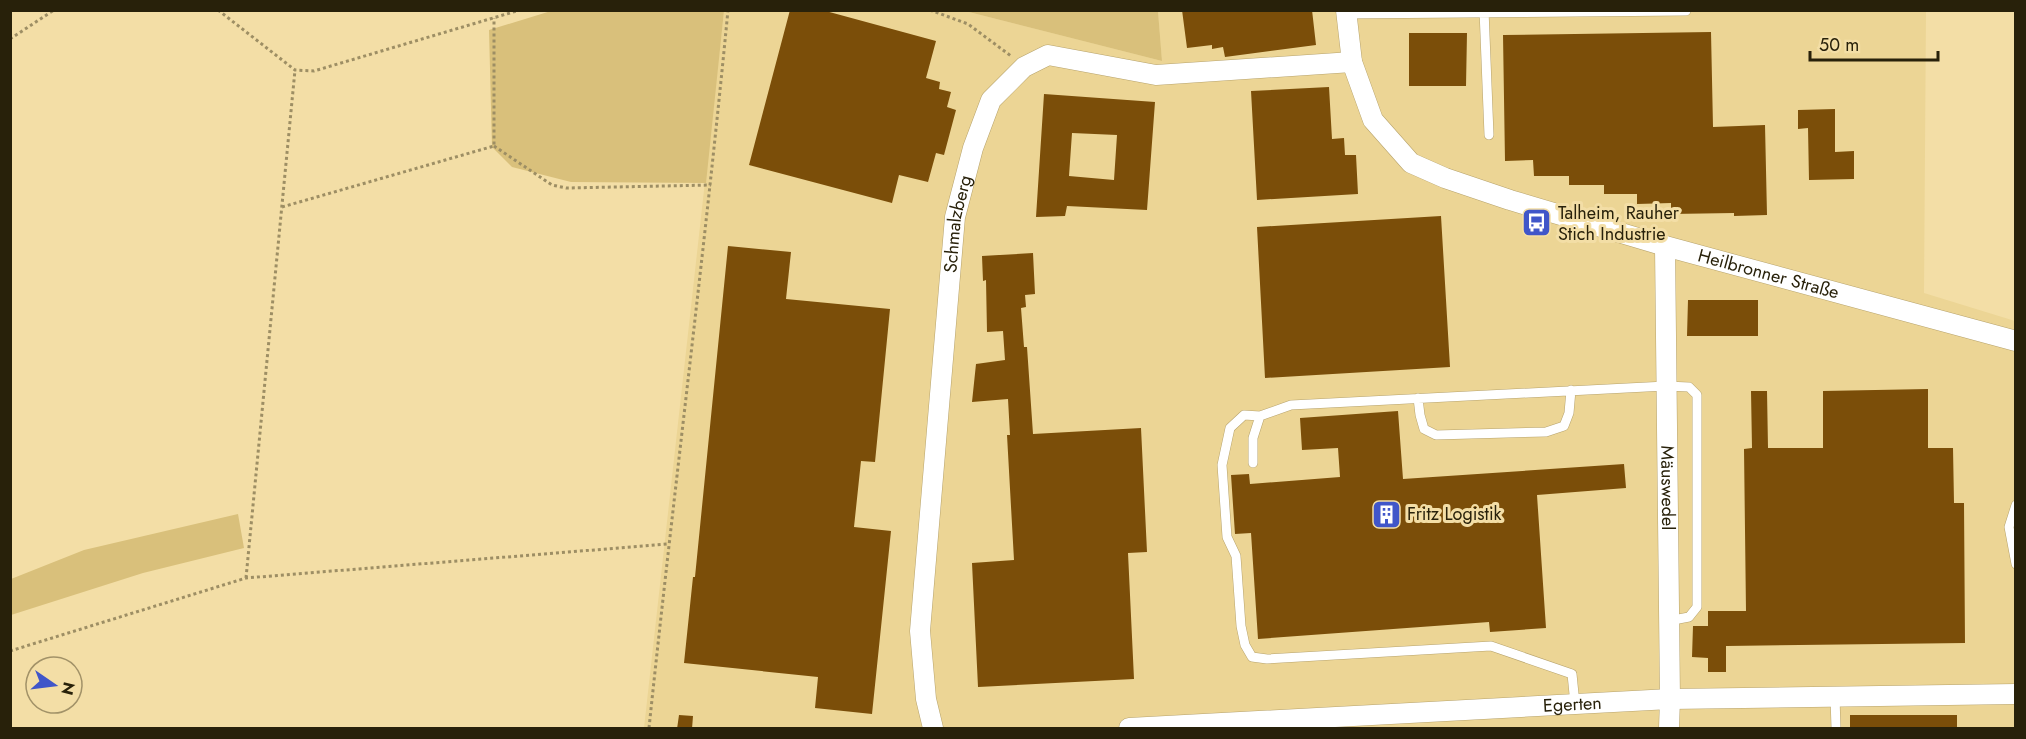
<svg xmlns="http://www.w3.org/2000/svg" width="2026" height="739" font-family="Jost,sans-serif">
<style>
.built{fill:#ecd595}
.green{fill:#d9c07b}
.building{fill:#7b4e09;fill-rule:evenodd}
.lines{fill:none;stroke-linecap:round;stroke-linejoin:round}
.service-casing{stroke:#b7a36c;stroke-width:10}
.minor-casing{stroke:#b7a36c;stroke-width:21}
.path{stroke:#9d8e64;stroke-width:3;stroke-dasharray:3 3;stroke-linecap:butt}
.service{stroke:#fff;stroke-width:9}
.minor{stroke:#fff;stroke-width:20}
.labels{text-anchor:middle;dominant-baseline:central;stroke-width:6;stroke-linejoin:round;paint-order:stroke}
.poi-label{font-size:18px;fill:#28210a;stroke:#f3dea6;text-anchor:start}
.street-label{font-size:18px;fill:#28210a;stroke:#f3dea6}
</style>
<rect width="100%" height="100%" fill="#f3dea6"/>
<path class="built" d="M724,11h241l197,50 -4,-50h768l-2,282 91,28v407h-1371z"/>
<path class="green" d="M551,11h173l-18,172 -135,-1 -59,-15 -20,-20 -3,-117z
M965,11h193l4,50z
M238,514l6,34 -101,25 -132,42v-36l73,-29z"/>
<path class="building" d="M790,10h32l114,31 -10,37 14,4 -1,7 12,3 -4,15 9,3 -12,45 -8,-2 -8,29 -29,-7 -7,28 -143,-38z
M1182,10h130l4,35 -91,12 -2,-10 -11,2v-4l-25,3z
M1711,32l2,95 52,-2 2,90 -33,1v-3l-63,1v-11l-34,1v-10h-33v-9h-35v-9h-35l-1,-16 -28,1 -2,-126z
M1409,33h58l-1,53h-57z
M1329,87l3,52 12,-1 1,17h11l2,39 -101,6 -6,-109z
M1044,94l111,8 -8,108 -80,-4 -2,10 -29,1zM1072,133l45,2 -3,45 -45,-4z
M1835,109v43l19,-1v28l-45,1 -1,-52 -10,1v-19z
M1441,216l9,151 -185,11 -8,-151z
M728,246l63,6 -5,47 104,10 -15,153 -14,-1 -7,66 37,4 -19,183 -57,-6 3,-31 -134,-14 9,-86h2z
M1033,253l2,41 -10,1 1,12 -5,1 3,39h3l6,87 108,-6 6,124 -19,1 6,126 -156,8 -6,-124 42,-3 -7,-125h3l-2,-36 -36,3 4,-38 29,-4 -2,-29 -16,1 -1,-52 -3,1 -1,-25z
M1688,300h70v36h-71z
M1928,389v59h25l1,55h10l1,140 -239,3v26h-18v-14l-16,-1 1,-31h15v-15h38l-2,-162 8,-1 -1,-57h16l1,57h55v-57z
M1398,411l5,68 221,-15 2,24 -89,7 9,133 -56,4 -1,-10 -231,17 -7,-106 -16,1 -4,-59 18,-1 1,10 90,-7 -2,-29 -36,2 -2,-32z
M679,715l14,1 -1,13h-15z
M1850,715h107v14h-107z"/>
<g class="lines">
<defs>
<path id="service" d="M1484,10l5,125
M1346,14l340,-3
M1418,398l2,17 4,14 12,6 110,-3 18,-6 5,-13 2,-23
M1260,416l-16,-1 -14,13 -8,37 5,72 9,19 5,70 4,19 7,12 15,2 224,-13 81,28 3,30
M1253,463v-25l7,-22 31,-11 375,-19 23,1 8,8v212l-8,10 -21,4
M2016,505l-7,22 7,37
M1835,697l1,31"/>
<g id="minor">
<path id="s1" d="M1346,10l6,52 21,58 38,43 34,15 65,22 155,46 351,95"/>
<path id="s2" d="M1665,246l5,453 -1,29"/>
<path id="s3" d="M933,728l-7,-29 -6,-68 35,-414 18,-69 18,-48 33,-33 24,-12 108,20 196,-13"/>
<path id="s4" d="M1129,728l541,-29 346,-5"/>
</g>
</defs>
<use href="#service" class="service-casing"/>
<use href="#minor" class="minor-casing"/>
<path class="path" d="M218,10l77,60 19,1 206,-61
M930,10l38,14 43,32
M10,39l44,-29
M494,146l58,39 14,3 145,-3
M282,207l212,-61v-128
M246,578l49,-508
M10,651l236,-73 422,-34
M649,728c25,-239 56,-478 79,-718"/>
<use href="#service" class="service"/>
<use href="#minor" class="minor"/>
</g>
<defs>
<symbol id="bus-square" viewBox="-11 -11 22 22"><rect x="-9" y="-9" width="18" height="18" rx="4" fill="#4056c9" stroke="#f3dea6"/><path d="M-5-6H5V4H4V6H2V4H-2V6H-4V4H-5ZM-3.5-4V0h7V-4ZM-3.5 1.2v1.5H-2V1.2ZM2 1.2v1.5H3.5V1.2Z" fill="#fff"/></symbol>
<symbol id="building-square" viewBox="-11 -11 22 22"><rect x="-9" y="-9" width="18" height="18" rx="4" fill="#4056c9" stroke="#f3dea6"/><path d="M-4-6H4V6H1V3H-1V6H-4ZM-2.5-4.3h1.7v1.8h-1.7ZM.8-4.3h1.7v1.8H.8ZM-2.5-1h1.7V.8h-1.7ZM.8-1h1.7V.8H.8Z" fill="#fff"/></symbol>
</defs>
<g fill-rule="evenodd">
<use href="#bus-square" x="1520" y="206" width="33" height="33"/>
<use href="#building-square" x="1370" y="498" width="33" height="33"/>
</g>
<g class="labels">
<g class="poi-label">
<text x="1558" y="213">Talheim, Rauher<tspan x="1558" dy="21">Stich Industrie</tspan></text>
<text x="1407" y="514">Fritz Logistik</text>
</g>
<g class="street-label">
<text stroke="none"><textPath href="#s3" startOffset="507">Schmalzberg</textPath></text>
<text stroke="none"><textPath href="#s1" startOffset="546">Heilbronner Straße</textPath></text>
<text stroke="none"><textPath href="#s2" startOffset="242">Mäuswedel</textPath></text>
<text stroke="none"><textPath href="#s4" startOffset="444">Egerten</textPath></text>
</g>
</g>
<rect width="2026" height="739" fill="none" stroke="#28210a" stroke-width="24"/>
<g transform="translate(54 685) rotate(104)"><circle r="28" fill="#f3dea6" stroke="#a29268" stroke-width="1.5"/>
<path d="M0-4.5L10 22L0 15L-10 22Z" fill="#4056c9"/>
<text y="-9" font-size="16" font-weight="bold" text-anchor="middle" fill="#28210a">N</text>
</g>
<path d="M1810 51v9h128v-9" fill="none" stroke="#28210a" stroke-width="3"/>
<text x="1819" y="51" font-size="18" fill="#28210a" stroke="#f3dea6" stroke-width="4.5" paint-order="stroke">50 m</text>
</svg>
